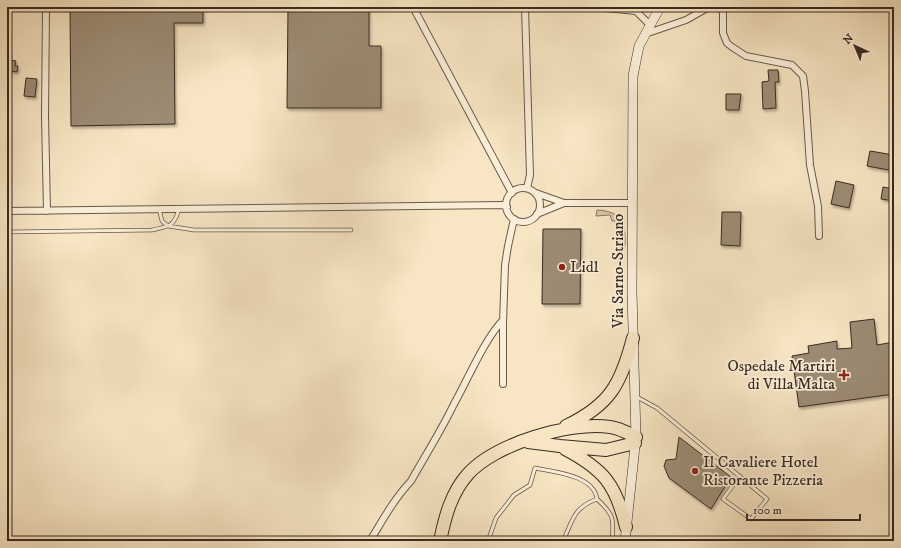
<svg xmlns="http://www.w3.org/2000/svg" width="901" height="548" font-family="'IM FELL DW Pica',serif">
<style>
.green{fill:#d7c5a7;stroke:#887864}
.building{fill:#9c8c75;stroke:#392b21;filter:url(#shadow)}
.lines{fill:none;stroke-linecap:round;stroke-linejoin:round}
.lane-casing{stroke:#685a4a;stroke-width:4.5}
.street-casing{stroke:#685a4a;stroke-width:8}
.secondary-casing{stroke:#392b21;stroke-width:10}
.highway-casing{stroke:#392b21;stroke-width:14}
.lane{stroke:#faeed8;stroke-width:3}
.street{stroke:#faeed8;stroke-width:6}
.secondary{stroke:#faeed8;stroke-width:9}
.highway{stroke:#f7e5c3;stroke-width:12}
.poi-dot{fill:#8f2418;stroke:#faeed8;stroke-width:1.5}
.labels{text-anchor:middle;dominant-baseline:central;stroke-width:3.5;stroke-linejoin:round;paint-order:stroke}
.poi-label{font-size:16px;fill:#392b21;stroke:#faeed8;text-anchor:start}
.street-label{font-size:16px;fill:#392b21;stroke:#faeed8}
</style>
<defs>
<filter id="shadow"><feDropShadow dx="1.5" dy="2.5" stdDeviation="1" flood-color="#0004"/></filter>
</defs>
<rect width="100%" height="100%" fill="#f7e5c3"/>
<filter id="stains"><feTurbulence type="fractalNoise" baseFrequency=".005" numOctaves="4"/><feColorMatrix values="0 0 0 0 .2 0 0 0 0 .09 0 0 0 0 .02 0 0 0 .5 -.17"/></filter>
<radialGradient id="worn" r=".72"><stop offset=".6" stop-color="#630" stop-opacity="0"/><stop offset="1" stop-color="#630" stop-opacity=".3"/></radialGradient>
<path class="green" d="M597,210c25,1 29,14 28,36l-3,3 -3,16 -2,-44h-5l-2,-6 -14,1z"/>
<path class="building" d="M70,7h133v16h-29l1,101 -104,2z
M288,7h81v39h12v62h-94z
M10,60l6,1 -1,5h3l-1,6 -9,-1z
M768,70h10l1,12h-4l1,26 -13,1 -1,-27 7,-1z
M26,78l11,1 -2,18 -11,-1z
M726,94h15l-2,16h-13z
M870,151l24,4v16l-27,-5z
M836,181l18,4 -5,23 -18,-4z
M883,187l11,2v12l-13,-2z
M722,212h19l-1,34 -19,-1z
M543,229h38l-1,75h-38z
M874,319l3,26 17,-3v52l-95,13 -7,-51 17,-3 -1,-7 29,-5v8l15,-1 -2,-26z
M679,437l52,40 -20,32 -42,-31 -5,-12 2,-6 10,-1z"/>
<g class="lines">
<defs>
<path id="lane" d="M159,209l3,12 6,5 26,4h157
M7,232l145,-2c17,-4 22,-3 27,-21
M637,397l20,11 110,91 -16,20 -28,-20 17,-23
M488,541l8,-23 18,-23 16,-10 5,-17c19,4 59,7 62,31
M563,541c10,-21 10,-33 34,-42 17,16 17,19 15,42"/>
<path id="street" d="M46,7l-1,109 2,95
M413,7l99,186
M525,7l5,168 -3,13
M595,7l41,4 14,14
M719,7l4,5v21l4,10 5,4 14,9 46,9 11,11 2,15 5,74 8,41 1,30
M645,34l41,-14 23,-13
M506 205a17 17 0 1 1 34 0a17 17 0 1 1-34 0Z
M536,193l28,10h69
M7,211l495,-6 5,2
M537,214l27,-11
M503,384v-61l2,-58 3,-19 6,-27
M370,541c12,-20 24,-42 41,-60 14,-25 30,-50 43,-77 14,-25 30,-64 49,-84"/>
<path id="secondary" d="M625,541l11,-104 -4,-145 1,-216 6,-30 21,-39"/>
<path id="highway" d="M566,426c44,-21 55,-42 67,-88
M528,442l32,4 46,4 29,-7
M565,449c38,20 51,35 61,78
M440,541c5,-24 11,-48 28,-67 27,-30 102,-53 142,-47 9,1 18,6 26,10"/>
</defs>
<use href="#lane" class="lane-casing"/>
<use href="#street" class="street-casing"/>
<use href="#secondary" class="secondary-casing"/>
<use href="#highway" class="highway-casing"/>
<use href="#lane" class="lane"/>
<use href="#street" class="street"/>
<use href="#secondary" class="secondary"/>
<use href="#highway" class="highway"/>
</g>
<g class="poi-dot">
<circle cx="562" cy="267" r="4"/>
<path d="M842 369h4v4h4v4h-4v4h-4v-4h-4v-4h4z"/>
<circle cx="695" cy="471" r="4"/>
</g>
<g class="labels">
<g class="poi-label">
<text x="570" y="267">Lidl</text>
<text x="835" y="366" text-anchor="end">Ospedale Martiri<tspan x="835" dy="18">di Villa Malta</tspan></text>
<text x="703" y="462">Il Cavaliere Hotel<tspan x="703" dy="18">Ristorante Pizzeria</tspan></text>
</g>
<g class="street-label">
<text transform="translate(618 271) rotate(-90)">Via Sarno-Striano</text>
</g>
</g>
<rect width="901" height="548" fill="none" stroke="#f7e5c3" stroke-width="24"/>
<rect x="8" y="8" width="885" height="532" fill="none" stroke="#392b21" stroke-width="2"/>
<rect x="12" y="12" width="877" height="524" fill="none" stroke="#392b21"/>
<g transform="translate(855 46) rotate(316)" stroke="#faeed8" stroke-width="3" paint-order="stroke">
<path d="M0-3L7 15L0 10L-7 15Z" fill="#392b21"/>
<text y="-6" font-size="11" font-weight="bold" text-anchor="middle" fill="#392b21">N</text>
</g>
<path d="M747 514v6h113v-6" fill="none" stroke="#392b21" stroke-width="2"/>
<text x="753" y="514" font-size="12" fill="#392b21" stroke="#faeed8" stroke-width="3" paint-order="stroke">100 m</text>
<rect width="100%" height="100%" filter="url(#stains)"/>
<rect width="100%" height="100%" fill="url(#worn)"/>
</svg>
